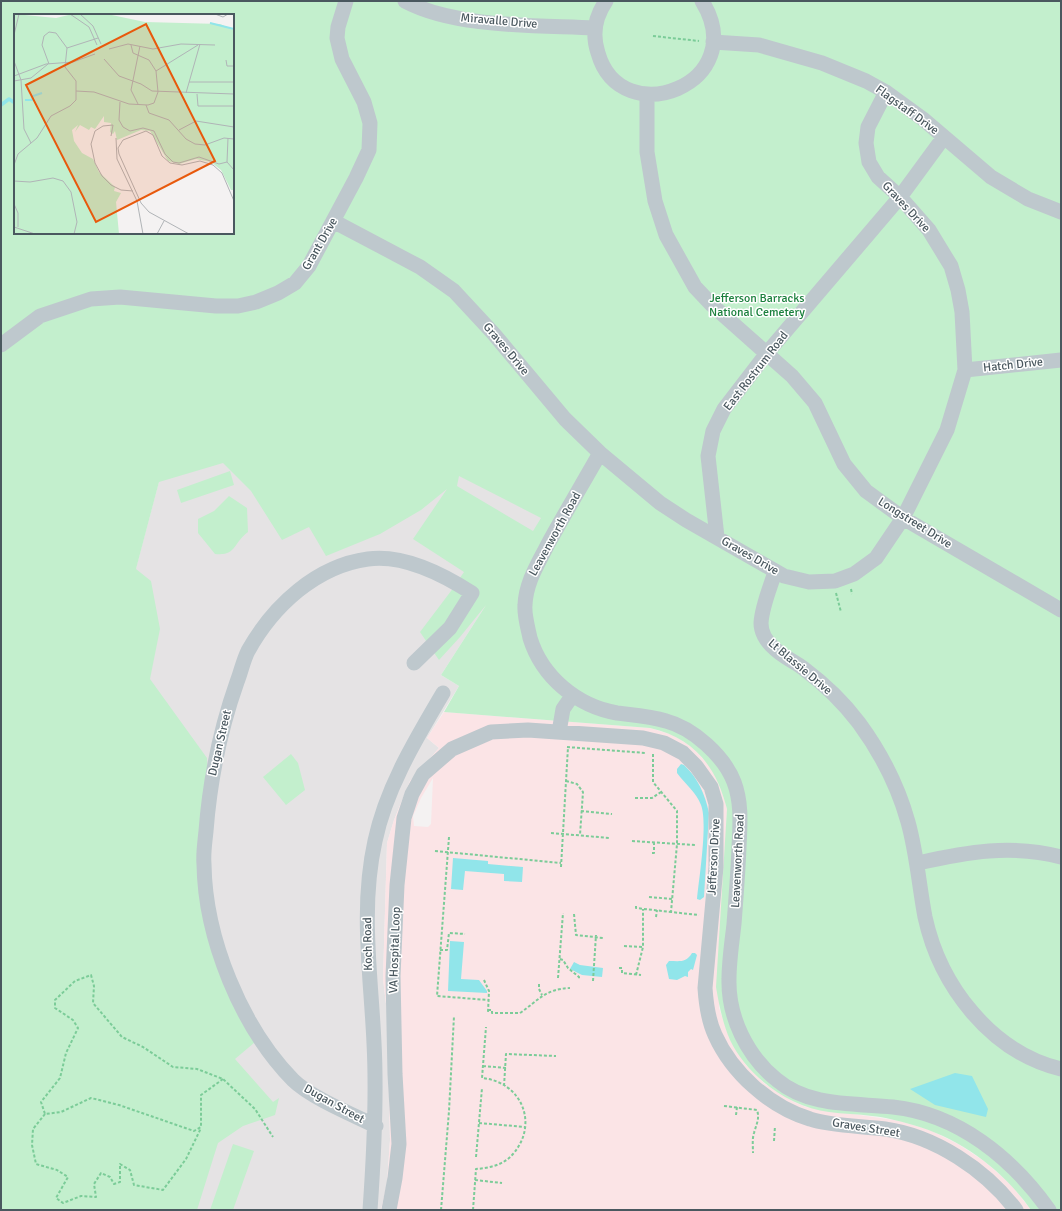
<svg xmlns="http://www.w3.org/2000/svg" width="1062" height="1211" font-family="Signika,sans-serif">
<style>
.education{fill:#e5e3e4}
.medical{fill:#fbe4e6}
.green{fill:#c3efcd;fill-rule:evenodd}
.water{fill:#91e5ea}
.pier{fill:#f4f2f2}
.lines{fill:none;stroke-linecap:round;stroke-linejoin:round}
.stream{stroke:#91e5ea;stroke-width:3.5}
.path{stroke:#7bcc98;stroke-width:2;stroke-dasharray:3 2;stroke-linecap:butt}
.minor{stroke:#bec8cd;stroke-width:15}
.path-bridge{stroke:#7bcc98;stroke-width:2;stroke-dasharray:3 2;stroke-linecap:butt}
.labels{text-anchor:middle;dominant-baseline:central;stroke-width:3;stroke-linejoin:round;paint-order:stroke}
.street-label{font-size:12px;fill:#4a585f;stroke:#fff}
.park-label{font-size:12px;fill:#1b803d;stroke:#fff}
.inset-river{fill:none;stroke:#91e5ea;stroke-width:2}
.inset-road{fill:none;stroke:#b0b4b7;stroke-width:1}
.view{fill:#e8590c;fill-opacity:0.15;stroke:#e8590c;stroke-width:2}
.inset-edge{fill:none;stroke:#4a585f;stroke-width:2}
</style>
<rect width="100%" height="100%" fill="#f4f2f2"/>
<path class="education" d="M197,338l345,180 -101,157 18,11 -32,52 12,10 -29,33 -16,39 -7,23 -4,136 4,33 3,128 -3,43 -6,27h-380l38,-276z"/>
<path class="medical" d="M444,712l206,16 23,7 19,12 15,16 7,10 9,22 4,14 -8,199 11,32 16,25 19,19 29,18 12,5 94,14 30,9 28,14 26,17 15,13 14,13 18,23h-650l6,-27 3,-43 -3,-128 -4,-33 4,-136 7,-23 16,-39 29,-33 -12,-10z"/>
<path class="green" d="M1,1h1060v1209h-30c-28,-40 -71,-72 -118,-85 -14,-4 -28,-8 -41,-9 -14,-2 -29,-2 -43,-4 -40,-5 -81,-35 -99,-72 -7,-16 -11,-35 -14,-53l11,-178c-11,-43 -33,-71 -77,-81l-206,-16 15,-26 -18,-11 45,-70 -26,32 -21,23 -19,-28 31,-41 13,-19 -51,-33 34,-50 -26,21 -41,24 -54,22 -17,-29 -27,13 -31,-49 -28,-28 -64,19 -23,87 15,12 9,48 -10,50 57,79 2,38 -7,75 20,89 38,78 -25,21 38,43 6,-4 -4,17 -32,11 -25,17 -21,67h-196zM15,15h218v218h-218zM459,476l82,42 -8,13 -76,-45z
M230,471l4,14 -53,18 -4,-13z
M229,496l18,12 1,24c-16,12 -11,24 -33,22l-17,-21v-14l16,-8z
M291,754l7,9 7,27 -19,15 -23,-28z
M233,1144l21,7 -21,59h-23z"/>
<path class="water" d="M681,764l3,1c14,13 21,29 25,48l-5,84 -4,3 -3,-1c2,-21 11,-76 4,-94 -5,-13 -16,-21 -24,-32v-4z
M453,858l35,3v3l35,3 -1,15 -18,-1v-7l-39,-3 -2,19 -12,-1z
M450,941l14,1 -3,37 18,1 8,11v2l-39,-2z
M692,953h3l2,2 -4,15 -2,-1 -3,3v5l-3,-1 -8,4 -8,-1 -3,-14 3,-4c11,0 17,2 23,-8z
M574,962l6,3 23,3 -1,9 -20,-2 -12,-6z
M955,1073l17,3 16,33 -2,8 -51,-12 -25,-16z"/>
<path class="pier" d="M433,778l-2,46 -3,3 -14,-1 -1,-10 8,-18z"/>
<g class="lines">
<path class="stream" d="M1,105l8,-6 6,4"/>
<path class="path" d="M653,36l46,5
M851,589l1,5
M836,593l5,19
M567,747l78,6
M653,754v28l24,29v33l-6,68 28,3
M566,781l11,3 6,8 -3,43
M635,798h17l9,-6
M581,811l31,3
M551,833l59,5
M449,837l-12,159 51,4
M632,841l63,4
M435,851l126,12
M652,853h2v-10
M561,867l7,-120
M649,897l23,2
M636,906v2l35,4
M574,914l2,21 27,3
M656,917l1,-7
M624,946l19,1
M440,950h7l2,-17 16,1
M560,959l3,1 5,8 11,9v3
M619,968h3v5l19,2
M636,975l7,-28v-38
M558,978l5,-65
M484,980l5,11 -1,21
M539,984v5l3,6
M488,1010h4v3h28c19,-13 25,-24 50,-25
M483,1066l23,2
M223,1079l-22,16v32l-7,4 -75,-26 -28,-7 -30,14 -16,2 -4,-12 19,-24 6,-25 12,-25 -5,-8 -18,-12v-8l20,-19 16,-6 3,11 -1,17 29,34 21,10 30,20 24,2 26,10 32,30 18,28
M504,1086l2,-32 50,2
M724,1106l33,4c3,9 -1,15 -3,23 -2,6 -1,14 -1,20
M45,1114l-12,15 -1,16 4,19 21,6 11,7 -12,21 7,5 18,-7 15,1 -2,-13 7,-11 9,4 4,7 6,-2v-18l10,6 4,15 29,5 23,-31 15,-31
M736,1115l1,-8
M479,1123l46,4
M774,1141l1,-15
M476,1157l6,-69
M475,1180l27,3
M441,1210l8,-99 5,-95
M473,1210l3,-41c13,-1 28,-4 37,-15 26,-30 9,-72 -31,-76l4,-51"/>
<path class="minor" d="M405,1c51,27 132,24 190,27
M606,1c-11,16 -14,34 -8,52 23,81 155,31 104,-52
M713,42l46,3 63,18 44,18 20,11 37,27 68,58 37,22 33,13
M647,94v58l8,49 11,34 29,52 17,18 80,71 23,27 29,61 22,27 37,27 158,92
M333,221l87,46 34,24 39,42 72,86 35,34 60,50 26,17 98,56 25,6 26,-1 19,-7 22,-16 27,-40 44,-88 18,-60 -3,-58 -4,-22 -7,-24 -22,-36 -29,-33 -22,-20 -9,-15 -3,-19 2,-16 18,-35
M1,345l39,-29 51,-17 29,-2 96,9h22l18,-4 22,-9 17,-10 14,-17 47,-88 13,-28 1,-27 -6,-21 -22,-43 -5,-21 1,-11 8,-26
M965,370l96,-10
M600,453c-17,30 -35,60 -52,91 -10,20 -22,38 -23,61 -1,10 3,23 5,33 12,39 47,68 87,75 16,2 33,3 49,8 27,7 58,35 68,61 8,21 6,43 5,65 -1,26 -3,51 -5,77 -2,18 -5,37 -5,55 -1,38 18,77 48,101 32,27 76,23 116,27 65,7 119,51 156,103
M717,537l-9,-81 5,-25 11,-22 43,-56 133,-156 44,-60
M775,572c-5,16 -13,34 -14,51 0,9 5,18 12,24 8,9 21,14 30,21 20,15 41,35 56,55 22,30 39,63 49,99 9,32 11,64 17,95 15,69 66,135 136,152
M559,732l4,-23 9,-13
M918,863c49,-11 93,-19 143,-6
M376,1126c-23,-11 -66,-29 -83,-46 -52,-53 -88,-142 -89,-216 -1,-11 1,-22 2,-33 4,-51 14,-101 31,-149 4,-10 6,-21 11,-31 25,-45 68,-85 120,-92 35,-5 76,16 104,34l-22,35 -36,35
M370,1210c4,-56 7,-111 4,-167 -3,-67 -14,-135 1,-202 11,-53 41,-102 68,-148
M389,1210l6,-32 4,-34 -4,-70 -2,-98 4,-91 7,-67 8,-24 11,-20 29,-25 39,-17 37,-2 115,8 21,5 19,10 13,13 15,21 5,17v63l-11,121c1,15 3,32 10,47 17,38 55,72 95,84 20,7 53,7 75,10 50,7 101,41 131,81"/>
<path class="path-bridge" d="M593,981l3,-46"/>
</g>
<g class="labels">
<g class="street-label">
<text transform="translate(499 21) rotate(5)">Miravalle Drive</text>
<text transform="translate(907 110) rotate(36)">Flagstaff Drive</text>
<text transform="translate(906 207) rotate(47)">Graves Drive</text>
<text transform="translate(320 244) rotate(-60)">Grant Drive</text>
<text transform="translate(506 349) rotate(50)">Graves Drive</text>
<text transform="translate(1013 365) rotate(-6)">Hatch Drive</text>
<text transform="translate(756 371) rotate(-52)">East Rostrum Road</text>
<text transform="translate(915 523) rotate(32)">Longstreet Drive</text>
<text transform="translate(555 534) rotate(-61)">Leavenworth Road</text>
<text transform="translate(750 556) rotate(30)">Graves Drive</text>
<text transform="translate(800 667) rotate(40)">Lt Blassie Drive</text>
<text transform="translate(220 743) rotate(-77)">Dugan Street</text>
<text transform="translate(714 857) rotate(-87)">Jefferson Drive</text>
<text transform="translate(738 861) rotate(-87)">Leavenworth Road</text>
<text transform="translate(368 944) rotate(-91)">Koch Road</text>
<text transform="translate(395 950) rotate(-88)">VA Hospital Loop</text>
<text transform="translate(334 1104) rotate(29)">Dugan Street</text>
<text transform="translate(866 1128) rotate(9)">Graves Street</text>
</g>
<g class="park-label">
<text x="757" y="298">Jefferson Barracks<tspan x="757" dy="14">National Cemetery</tspan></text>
</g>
</g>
<g transform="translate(14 14)">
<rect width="220" height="220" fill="#f4f2f2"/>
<path d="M0,0l42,4 17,-4h34l38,8 75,2 14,6v160h-3l-10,-20 -10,-8 -15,-3 -17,5 -11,-3 -18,-30 -9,-1 -24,10 -2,-9 -2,3 -3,-2 1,-9 -7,-1v-6l-9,13 -4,-2 -2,3 -9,-5 -5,7 3,-7 -6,5 2,11 8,12 11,6 6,13 16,15 -1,4 7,2 -5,9 3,32h-105z" fill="#c3efcd"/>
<path class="inset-river" d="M196,9l24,6M11,86h7l1,-4 9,-3"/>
<path class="inset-road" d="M31,0h22M56,0l19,13 8,18M66,0l13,12 8,18M201,0l8,3 5,-3M0,21l5,-21M95,35l19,-5 25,5 28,-5 34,1M90,45l15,17 22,8 11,7 82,3M212,46l1,6h7M0,47l7,19 3,49 7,14M35,50l-7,-19 2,-9 5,-4 7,1 11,15M142,57l42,-26M0,62l32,-12 27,-2 22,-8M0,67l17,-3 17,-14M175,68h45M62,77l18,1 35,12 19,1 6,-2 4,-11 -2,-21 -7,-11 -16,-7 -2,-8M172,79l14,-49M183,80l1,12h36M106,88l-1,18 4,7 7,4 13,-3 11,3 11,23 8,8 6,1 20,-6 20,7 8,-2M124,90l-7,-14 9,-44M132,91l3,8 20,7 17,19 9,5 10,1 19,-7 10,1M165,116l17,-9 38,6M97,122l2,-11 -10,1 -8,5 -4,13 4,19 7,13 9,9 10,5 12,1M102,124l1,21 20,42 6,33M214,124l-1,24 7,8M0,151l4,-11 19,-16 14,-22 19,-10 6,-6v-19l-11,-14 2,-19 31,-10M0,167l16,1 23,-4 10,3 8,11 6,30 -3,12M0,190l4,9v14M0,213l21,7M143,220l7,-13M175,220l-40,-22 -8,-9 -22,-49 -1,-6 5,-8 23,-9 7,4 9,21 8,7 12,2 18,-4 13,4 9,8 12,28"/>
<path class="view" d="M132,10l69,137 -119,61 -70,-137z"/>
<rect width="220" height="220" class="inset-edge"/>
</g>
<rect width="1062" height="1211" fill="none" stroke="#4a585f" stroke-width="4"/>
</svg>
